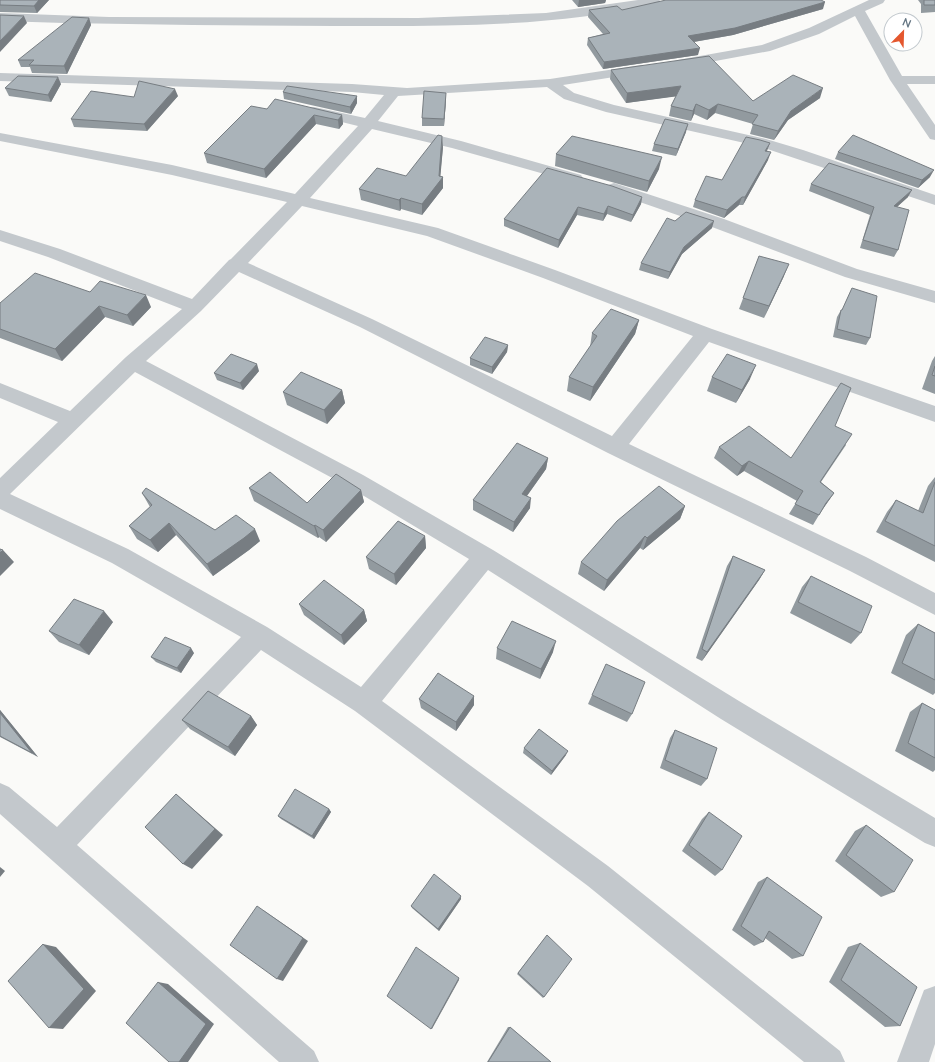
<svg xmlns="http://www.w3.org/2000/svg" width="935" height="1062" font-family="'Nunito Sans',sans-serif">
<style>
.lines{fill:none;stroke-linecap:round;stroke-linejoin:round}
.minor{fill:#c3c8cc;fill-rule:evenodd}
.wall{fill:#929a9f}
.shaded-wall{fill:#777d82}
.building{fill:#aab3b9;stroke:#777d82}
</style>
<rect width="100%" height="100%" fill="#fafaf8"/>
<g class="lines">
<path class="minor" d="M638,0h22l-2,3c-103,25 -217,23 -323,23 -112,-1 -223,-1 -335,-5v-8l109,4 309,1 128,-5z
M869,0h16l-2,3 -18,8 37,65h33v8h-28l28,41v15l-5,-1 -40,-59 -35,-64 -36,18 -49,17 -87,16 -5,-1 -2,-3 2,-3 5,-1 79,-14 47,-17z
M641,65l5,1 2,3 -2,3 -83,13 11,8 40,12 152,34 37,11 132,45v10l-177,-59 -152,-34 -42,-13 -17,-12 -149,9 -20,25 83,20 120,34 2,3 -2,3 -6,2 -6,-2 -117,-33 -80,-19 -62,69 128,30 117,42 157,59 223,77v16l-226,-80 -80,102 237,113 69,36v22l-85,-44 -242,-118 -248,-126 -121,-55 -38,39 -55,50 217,114 130,75 246,151 196,117v29l-10,-4 -204,-124 -233,-149 -106,131 226,165 232,185 5,11h-41l-216,-176 -233,-175 -94,-61 -184,195 237,206 5,11h-40l-279,-248v-31l9,4 48,40 184,-190 -129,-74 -112,-54v-31l58,-56 -58,-24v-15l70,28 56,-54 56,-48 -134,-52 -48,-16v-11l60,19 132,50 37,-39 2,-1 56,-57 -115,-27 -172,-34v-8l172,32 123,29 63,-68 -49,-12 -2,-3 2,-3 5,-1 51,11 19,-23 -32,-3 -352,-11v-8l352,11 55,4 143,-9zM302,206l125,30 116,42 150,58 -81,100 -240,-117 -124,-56zM135,372l214,115 120,72 -108,128 -94,-60 -139,-78 -118,-55z
M614,183l110,36 133,50 78,22v12l-90,-26 -133,-50 -104,-36 -2,-3 2,-3z
M935,986v58l-6,18h-32l27,-72z"/>
</g>
<path class="wall" d="M0,0h49l-12,13 -37,-1z
M572,0h34l-1,3 -27,4z
M918,0h17v12l-14,1v-9z
M823,9l-90,26 -39,7 4,13 -95,14 -16,-24 1,-7 15,-4 -15,-17 1,-7z
M89,18l2,7 -24,49 -35,-1 -2,-6h-9l-3,-7z
M611,70l142,31 67,-3 -32,22 -14,20 -24,-6 3,-10 -38,-11 -8,7 -13,-6 -3,7 -22,-5 2,-10 5,-10 -50,7 -16,-24z
M61,84l-10,18 -42,-6 -4,-8z
M283,92l74,4v7l-6,11 -67,-15z
M178,96l-31,35 -73,-4 -3,-8 63,-22z
M446,100l-2,26h-22v-8z
M267,109l75,6 1,9 -4,5 -23,-5 -50,54 -59,-15 -3,-10z
M686,132l-10,24 -24,-5 2,-7z
M443,147l-3,29 3,1v11l-21,27 -21,-6 -1,2 -39,-11 -2,-11 47,-13z
M767,151l1,9 -25,45h-4l-15,13 -31,-11 2,-7 27,-20z
M838,152l92,25 -12,11 -83,-29z
M556,154l103,15 -12,23 -92,-26z
M811,184l97,13 -11,10 1,43 -4,7 -34,-9 10,-33 -61,-24z
M642,197l-1,7 -10,18 -24,-8 -4,7 -26,-6 -19,33 -54,-22v-7z
M675,221l37,7 -30,26 -14,25 -29,-9 2,-7z
M759,256l25,20 -20,42 -25,-9z
M852,288l18,50 -4,7 -33,-8 4,-20 4,-7h1z
M90,292l61,15 -18,19 -28,-9 -43,44 -62,-23v-35z
M639,320l-4,14 -45,67 -23,-10 2,-14 21,-30 2,-14z
M508,345l-1,7 -15,22 -22,-9v-7z
M935,356v38l-13,-5 10,-28z
M259,371l-16,19 -26,-10 -3,-7z
M712,377l38,2 -14,24 -29,-12z
M342,390l3,13 -18,21 -40,-19 -4,-13z
M835,426l11,19 -25,37 13,11 -11,16 -4,6 -6,10 -24,-11 8,-13 -53,-30 -7,5 -23,-18 5,-11 72,11z
M548,458l-2,11 -19,27 3,12 -17,24 -40,-22v-10z
M935,477v85l-59,-30 11,-20 9,-12 22,11 10,-25z
M249,488l58,15 54,-13 3,12 -38,40 -7,-5 -1,1 -64,-37z
M142,493l73,37 45,11 -11,9 -36,26 -37,-41 -18,17 -21,-13 -8,-13 21,-19z
M685,506l-5,13 -37,31 -3,-2 -36,43 -26,-17 3,-12z
M425,536l1,12 -30,37 -27,-16 -3,-12z
M733,556l32,14 -6,10 -57,81 -6,-3 31,-92z
M811,576l50,57 -10,11 -61,-31 12,-26z
M299,604l65,6 3,11 -23,24 -40,-30z
M113,622l-24,33 -30,-13 -10,-11z
M918,624l17,9v60l-2,2 -42,-22 15,-38z
M497,648l56,4 -13,27 -44,-20z
M194,653l-13,20 -25,-11 -5,-5z
M592,695l40,19 -5,8 -39,-18z
M474,696v9l-18,26 -35,-23 -2,-9z
M922,703l13,7v60l-2,2 -38,-21 15,-39z
M0,710l38,47 -38,-20z
M251,716l6,9 -22,31 -45,-27 -8,-9z
M675,730l32,49 -6,7 -41,-18 10,-30z
M524,748l42,7 -15,20 -28,-22z
M329,809l2,3 -17,27 -33,-20 -3,-3z
M709,812l13,58 -7,6 -33,-25 20,-32z
M866,825l28,67 -13,5 -46,-36 20,-30z
M767,877l36,79 -11,3 -27,-21 -2,4 -9,4 -22,-16 26,-48z
M461,899l-22,32 -27,-23 -1,-2z
M547,935l-3,62 -1,1 -26,-24z
M860,943l40,83 -15,1 -56,-45 19,-35z
M508,1027h2l41,35h-64z"/>
<path class="shaded-wall" d="M39,0h10l-12,13 -3,-7z
M579,0h27l-1,3 -27,4z
M825,2l-2,7 -90,26 -46,8 1,-7z
M24,16l3,7 -27,29v-11z
M89,18l2,7 -24,49 -3,-8z
M700,48l-2,7 -95,14 1,-7z
M58,77l3,7 -10,18 -3,-7z
M681,86l-2,10 -53,7 1,-10z
M823,88l-3,10 -32,22 -14,20 4,-9 13,-20z
M175,89l3,7 -31,35 -3,-7z
M446,93v7l-2,26v-7z
M357,96v7l-6,11 -1,-7z
M696,104l-2,10 -3,7 2,-10z
M718,104l-3,9 -8,7 2,-10z
M314,115l2,9 -50,54 -2,-9z
M342,115l1,9 -4,5 -1,-9z
M688,124l-2,8 -10,24 2,-7z
M442,136l1,11 -3,34 3,-4v11l-21,27v-11l17,-28z
M770,143l-3,8 -5,7 3,-7z
M771,152l-3,8 -25,45 2,-8z
M662,157l-3,12 -12,23 2,-11z
M934,170l-4,7 -12,11 4,-8z
M912,190l-4,7 -18,16 4,-7z
M642,197l-1,7 -10,18 2,-7z
M742,197l-3,8 -15,13 3,-8z
M401,198v11l-1,2 -1,-11z
M608,206l-1,8 -4,7 1,-7z
M578,207l-1,8 -19,33 1,-8z
M714,221l-2,7 -30,26 -14,25 2,-7 14,-25z
M789,264l-5,12 -20,42 5,-12z
M146,295l5,12 -18,19 -6,-11z
M99,306l6,11 -43,44 -7,-12z
M639,320l-4,14 -45,67 3,-14z
M508,345l-1,7 -15,22v-7z
M257,364l2,7 -16,19 -3,-7z
M756,365l-6,14 -14,24 6,-13z
M342,390l3,13 -18,21 -3,-14z
M548,458l-2,11 -25,35 1,-10z
M749,461l-5,10 -7,5 5,-10z
M361,490l3,12 -38,40 -3,-12z
M834,493l-7,10 -8,11 7,-11z
M531,498l-1,10 -17,24 1,-10z
M685,506l-5,13 -37,31 4,-12z
M169,523l7,12 -18,17 -8,-12z
M315,525l4,12 -1,1 -4,-12z
M255,529l5,12 -11,9 -36,26 -6,-12z
M425,536l1,12 -30,37 -2,-11z
M645,536l-5,12 -36,43 3,-11z
M3,550l11,12 -14,14v-23z
M765,570l-6,10 -57,81 5,-9z
M364,610l3,11 -23,24 -3,-10z
M104,611l9,11 -24,33 -10,-10z
M556,641l-3,11 -13,27 1,-10z
M191,648l3,5 -13,20 -4,-5z
M474,696v9l-18,26v-9z
M0,710l38,47 -6,-4 -32,-40z
M251,716l6,9 -22,31 -7,-9z
M568,751l-2,4 -15,20 1,-4z
M176,794l47,41 -31,34 -9,-5z
M329,809l2,3 -17,27 -2,-3z
M0,867l5,4 -5,6z
M461,896v3l-22,32 -1,-2z
M263,910l45,31 -25,40 -6,-2z
M43,944l13,3 40,44 -33,38 -14,-1z
M459,978v2l-27,49h-1z
M158,982l10,2 46,40 -26,38h-9z"/>
<path class="building" d="M0,0h39l-5,6 -34,-1z
M666,0h155l4,2 -90,26 -47,8 12,12 -96,14 -16,-24 22,-5 -21,-23 28,-4 5,4z
M924,0h11v5h-11z
M0,15l24,1 -24,25z
M72,17l17,1 -25,48 -35,-1 5,-5h-16z
M709,56l44,45 40,-26 30,13 -32,23 -13,20 -26,-7 6,-9 -40,-11 -9,6 -13,-6 -3,7 -22,-5 10,-20 -54,7 -16,-23z
M18,76l40,1 -10,18 -43,-7z
M139,81l36,8 -31,35 -73,-5 20,-28 43,6z
M287,86l70,10 -7,11 -67,-15z
M424,91l22,2 -2,26 -22,-1z
M275,99l67,16 -4,5 -24,-5 -50,54 -60,-16 47,-47 16,3z
M665,119l23,5 -10,25 -24,-5z
M438,135l4,1 -3,40 4,1 -21,27 -21,-6 -2,2 -40,-11 18,-21 29,8z
M853,135l81,35 -12,10 -84,-28z
M572,136l90,21 -13,24 -93,-27z
M746,137l14,3 10,3 -5,8 6,1 -26,45h-3l-15,13 -32,-10 11,-24 16,4z
M829,163l83,27 -18,16 15,4 -11,40 -35,-10 11,-33 -63,-23z
M547,168l65,18 30,11 -9,18 -25,-9 -4,8 -26,-7 -19,33 -55,-21z
M686,212l28,9 -30,26 -14,25 -29,-9 26,-45 8,3z
M759,256l30,8 -20,42 -26,-8z
M35,273l55,19 10,-11 46,14 -19,20 -28,-9 -44,43 -55,-20v-26z
M852,288l25,8 -7,42 -33,-9 4,-19h1z
M611,309l28,11 -46,67 -24,-10 28,-41 -5,-3z
M485,337l23,8 -16,22 -22,-9z
M231,354l26,10 -17,19 -26,-10z
M727,354l29,11 -14,25 -30,-13z
M935,366v10l-3,-1z
M301,372l41,18 -18,20 -41,-18z
M841,383l10,5 -16,38 17,8 -32,48 14,11 -8,10 -7,12 -24,-11 8,-13 -54,-30 -7,5 -23,-19 30,-21 42,32z
M517,443l31,15 -26,36 9,4 -17,24 -41,-22z
M270,472l37,31 29,-29 25,16 -38,40 -8,-5 -1,1 -65,-38z
M935,482v64l-50,-25 11,-21 27,13z
M659,486l26,20 -38,32 -2,-2 -38,44 -26,-18 36,-41z
M146,488l69,42 21,-15 19,14 -11,9 -37,26 -38,-41 -19,17 -21,-14 23,-21 -10,-12z
M398,521l27,15 -31,38 -28,-17z
M0,549l3,1 -3,3z
M733,556l32,14 -58,82 -5,-3z
M811,576l61,30 -11,27 -63,-31z
M324,580l40,30 -23,25 -42,-31z
M74,599l30,12 -25,34 -30,-14z
M512,621l44,20 -15,28 -44,-21z
M918,624l17,9v47l-33,-17z
M165,637l26,11 -14,20 -26,-11z
M606,664l39,18 -13,32 -40,-19z
M438,673l36,23 -18,26 -37,-23z
M208,691l43,25 -23,31 -46,-27z
M922,703l13,7v48l-27,-15z
M0,713l32,40 -32,-17z
M539,729l29,22 -16,20 -28,-23z
M675,730l42,18 -10,31 -42,-19z
M295,789l34,20 -17,27 -34,-20z
M176,794l39,35 -32,35 -38,-37z
M709,812l33,24 -20,34 -33,-25z
M866,825l47,35 -19,32 -48,-37z
M434,874l27,22 -23,33 -27,-23z
M767,877l55,40 -19,39 -34,-25 -6,11 -22,-16z
M257,906l46,32 -26,41 -47,-34z
M547,935l25,24 -28,38 -26,-24z
M860,943l57,44 -17,39 -59,-46z
M43,944l41,45 -35,39 -41,-47z
M416,947l43,31 -28,51 -44,-33z
M158,982l48,42 -27,38h-10l-43,-39z
M510,1027l41,35h-63z"/>
<g transform="translate(903 32) rotate(23)"><circle r="19" fill="#ffffff" stroke="#c1c8cd"/>
<path d="M0-3L7 15L0 10L-7 15Z" fill="#e4572e"/>
<text y="-6" font-size="11" font-weight="bold" text-anchor="middle" fill="#657683">N</text>
</g>
</svg>
